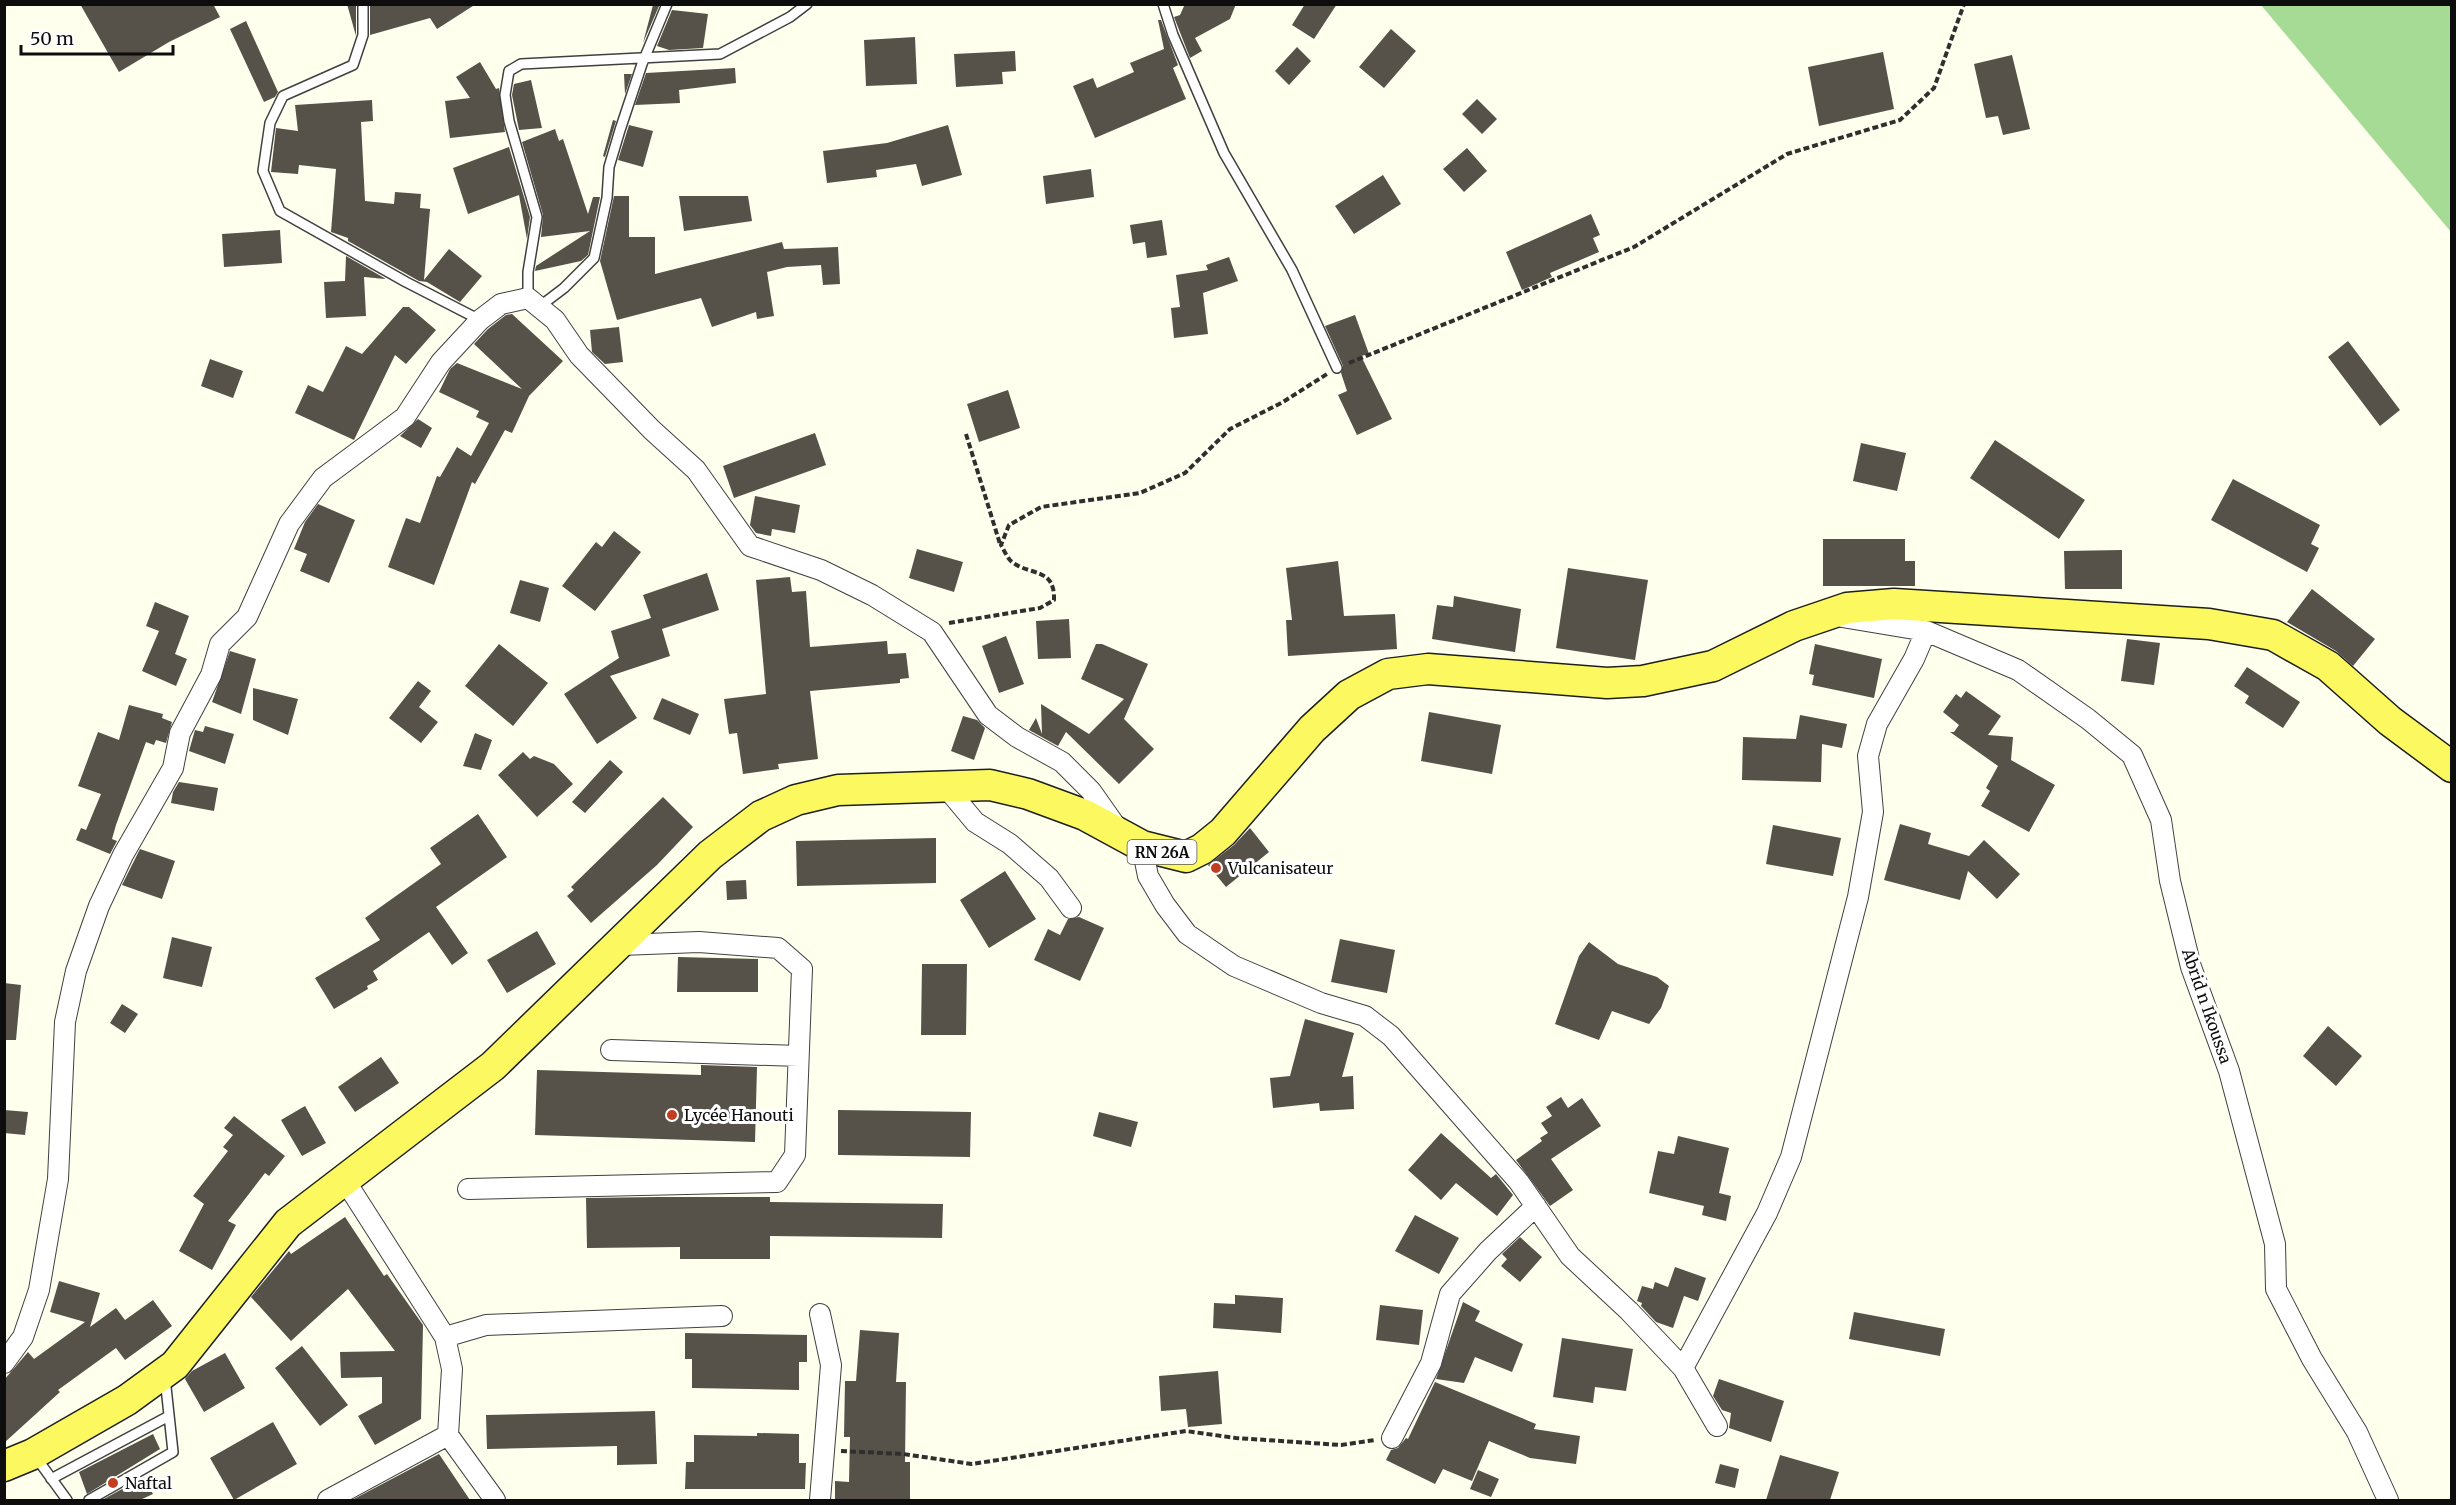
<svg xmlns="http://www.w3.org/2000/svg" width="2456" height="1505" font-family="Merriweather,serif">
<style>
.forest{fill:#a5db95}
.building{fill:#565149}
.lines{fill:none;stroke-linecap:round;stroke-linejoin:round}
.service-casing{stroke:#404040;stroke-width:12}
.minor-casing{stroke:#404040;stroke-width:22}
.primary-casing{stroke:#1e1e1e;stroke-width:33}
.path{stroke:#2f2f2f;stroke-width:4;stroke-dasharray:6 3;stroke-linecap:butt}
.service{stroke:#fff;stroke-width:9}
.minor{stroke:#fff;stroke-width:20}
.primary{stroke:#fcf960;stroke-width:30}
.poi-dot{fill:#c13e21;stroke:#fff;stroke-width:2}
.labels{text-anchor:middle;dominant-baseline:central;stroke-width:6;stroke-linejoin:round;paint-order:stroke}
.shield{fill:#fff;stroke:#565656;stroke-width:1.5}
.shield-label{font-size:15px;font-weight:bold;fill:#0d0d0d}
.poi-label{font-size:16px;fill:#0d0d0d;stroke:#fff;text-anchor:start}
.street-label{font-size:16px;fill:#0d0d0d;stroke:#fff}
</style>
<rect width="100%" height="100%" fill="#feffed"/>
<path class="forest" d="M2261,5h190v227z"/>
<path class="building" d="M80,4h133l7,13 -51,25 -50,30z
M347,4h9v32z
M370,4h106l-39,25 -7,-11 -60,17z
M1185,4h51l-6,15 -35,19 7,13 -12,7 -16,-41 6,-2z
M1305,4h32l-23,35 -22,-14z
M653,5l6,1 -16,37z
M672,10l36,4 -5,34 -34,2 -12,-4z
M1158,20h3l17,45 -5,3 13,31 -91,39 -22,-52 20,-8 4,10 37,-16 -4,-9 34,-14z
M246,21l32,71 -3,5 -11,5 -34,-73z
M1391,29l25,22 -32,37 -25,-21z
M915,37l2,47 -51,2 -2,-46z
M1297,47l14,14 -22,24 -14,-14z
M1015,51l1,20 -14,1 1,12 -47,3 -2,-33z
M1883,52l11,57 -75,17 -11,-59z
M2012,55l18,74 -27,6 -5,-19 -12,2 -12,-54z
M480,62l16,27 3,-1 6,44 -55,6 -5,-37 25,-3 -14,-21z
M735,68l1,15 -57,7 1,13 -45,2 11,-32z
M624,74h8l-7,20z
M531,80l11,48 -23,2 -7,-35 2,-11z
M1477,99l20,20 -15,15 -20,-20z
M372,100l1,21 -12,1 4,79 29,3 1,-12 26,2 -1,14 10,1 -6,71 25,-31 33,27 -22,26 -33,-20 -8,-1 -71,-40v-3l-17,-6 5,-63 -37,-4 -1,9 -27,-2 5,-44 22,3 -3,-26z
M613,120l3,1 -11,36 -2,-1z
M629,125l24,6 -10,36 -25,-7z
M948,125l14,50 -40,11 -6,-22 -40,6 1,7 -50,6 -4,-32 64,-8z
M555,129l4,12 4,-2 25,75 5,-17h7l-12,58 -7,6 -46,10 1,-5 54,-35 -49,6 2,-22 -21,-73z
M509,147l21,70 -3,22 -8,-44 -51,19 -15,-46z
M1467,148l20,23 -23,21 -21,-23z
M1091,169l3,28 -48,7 -3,-28z
M1383,175l18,29 -47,30 -19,-28z
M614,196h15v41h26v37l127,-32 2,7 54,-2 2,37 -17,1 -2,-20 -34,2 -20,5 7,44 -17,3 -1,-7 -44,15 -11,-29 -84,22 -17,-59z
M679,196h69l4,25 -68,10z
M1591,214l9,21 -7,3 6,14 -49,21 2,4 -30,13 -16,-38z
M1162,220l5,35 -20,3 -2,-16 -12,2 -3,-19z
M280,230l2,33 -58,4 -2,-33z
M346,256l40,23 -22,-2 2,39 -40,2 -2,-36 21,-1z
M1229,257l9,24 -35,12 5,41 -34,4 -3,-30 9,-1 -4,-32 32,-5 -2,-5z
M403,307h6l27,23 -30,34 -11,-9 -41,85 -59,-27 13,-28 15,7 23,-46 16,8z
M512,314l51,47 -34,35 -17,37 -7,-3 -30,54 -3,-2 -38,103 -46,-18 18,-49 14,5 17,-47 3,1 17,-30 14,9 18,-33 -13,-6 3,-6 -40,-19 11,-23 7,-6 65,26 -48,-45 14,-15 18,-14z
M1355,315l14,39 -8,2 31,63 -35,16 -19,-40 9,-4 -6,-18 2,-7 -18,-40z
M619,327l4,35 -18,2 -13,-12 -2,-22z
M2348,341l52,69 -20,16 -52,-69z
M210,359l33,12 -10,27 -32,-12z
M1008,390l12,38 -41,14 -12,-38z
M418,419l14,9 -11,20 -21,-12z
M815,433l11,32 -92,33 -11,-32z
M1995,440l90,60 -26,39 -89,-61z
M1861,443l45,10 -9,38 -44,-10z
M2233,479l87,46 -9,19 8,4 -12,24 -96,-52z
M755,496l45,9 -5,28 -23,-4 -1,7 -15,-3 -6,-8z
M318,504l37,16 -26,63 -29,-12 7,-17 -13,-5 11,-27z
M614,531l27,21 -46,59 -33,-25 34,-44 6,5z
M1823,539h82v22h10v25h-92z
M917,549l46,13 -9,30 -45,-14z
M2122,550v39h-57l-1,-38z
M1338,561l6,55 51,-2 2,35 -109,7 -2,-36h6l-6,-52z
M1568,568l80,12 -13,80 -79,-12z
M707,573l12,37 -57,19 8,27 -60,20 27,42 -40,26 -33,-50 55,-36 -8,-27 40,-13 -8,-23z
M790,577l2,15 14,-1 4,56 77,-6 1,13 18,-1 3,25 -9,1v4l-90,8 8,68 -40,5 1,5 -36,5 -6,-41 -8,1 -5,-35 42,-5 -10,-114z
M520,580l29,8 -9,34 -30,-9z
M2312,589l63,50 -22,27 -17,-15 -49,-29z
M1454,596l67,13 -6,43 -83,-13 5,-34 16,2z
M155,602l34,14 -14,38 12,5 -11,27 -34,-15 17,-40 -13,-5z
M1069,619l2,39 -33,1 -2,-38z
M1006,636l18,48 -25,9 -17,-47z
M2127,639l33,4 -6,42 -33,-4z
M499,644l49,39 -35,43 -48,-40z
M1096,644h6l46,20 -24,55 30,30 -35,35 -53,-52 -8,14 -29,-16 7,-12 6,16 -1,-30 48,30 35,-35 -43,-20z
M1815,644l67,15 -8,39 -62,-13 2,-10 -5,-1z
M230,651l26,8 -15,55 -29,-12z
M2247,667l53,35 -17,26 -38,-25 4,-7 -15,-10z
M418,681l13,10 -12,16 19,15 -17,21 -32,-25z
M253,688l45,11 -10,36 -35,-15z
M1966,691l35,25 -13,19 25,2 -2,23 44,25 -26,47 -48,-26 9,-15 -4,-3 12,-22 -48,-34h4l5,-7 -16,-13 13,-18 5,4z
M662,698l37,16 -9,21 -37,-16z
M129,705l34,9 -1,4 10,4 -6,21 -10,-3 -2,5 -8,-3 -30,83 -4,14 5,2 -7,13 -34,-14 5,-12 5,2 15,-36 -23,-8 20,-54 21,8z
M1429,712l72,13 -9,49 -71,-13z
M1800,715l47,9 -5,24 -20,-4 -1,38 -79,-2 1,-43 53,2z
M963,716l14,4 8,8 -11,32 -23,-9z
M205,726l29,8 -9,30 -36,-13 6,-21 8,2z
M475,733l17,7 -11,30 -18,-4z
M523,752l7,7 4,-3 20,8 19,20 -36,33 -39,-42z
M610,760l13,12 -38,41 -13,-11z
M179,782l39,6 -4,23 -43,-8 2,-11z
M663,797l30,30 -36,38 -66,58 -24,-27 7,-6 -3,-3z
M478,814l29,43 -71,50 32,46 -16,12 -23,-33 -56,39 5,9 -11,6 1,3 -34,20 -19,-31 65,-38 -15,-22 76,-54 -11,-16z
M1900,824l31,9 -3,11 41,12 15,-16 36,34 -23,25 -29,-28 -8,29 -76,-20z
M1773,825l68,13 -8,38 -67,-12z
M1250,828l19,24 -43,35 -18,-22 26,-20z
M936,838v45l-139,3 -1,-45z
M140,849l35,12 -13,38 -40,-14z
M1005,871l31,48 -47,29 -29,-48z
M746,880l1,19 -20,1 -1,-19z
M1079,917l25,11 -24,53 -46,-21 14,-31 12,6 8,-16z
M537,931l19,33 -49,29 -20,-33z
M172,937l40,10 -10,40 -39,-9z
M1340,939l55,11 -8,43 -56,-11z
M1589,942l29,22 39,13 12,9 -8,22 -12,16 -37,-13 -13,29 -44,-16 24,-68z
M678,957l80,2v33h-81z
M922,964h45l-1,71h-45z
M4,983l17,2 -5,55h-12z
M122,1004l16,10 -13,19 -15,-10z
M1305,1019l49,14 -12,44 11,-1 1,33 -34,2 -1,-8 -46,5 -3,-30 20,-2z
M2328,1026l34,30 -26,30 -33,-30z
M381,1057l18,26 -44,29 -17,-25z
M701,1065l56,2 -2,75 -220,-7 2,-65 164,5z
M1561,1097l7,11 14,-10 19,28 -50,33 22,31 -23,16 -34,-46 26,-19 -2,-3 8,-5 -7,-10 11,-7 -6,-9z
M305,1106l21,37 -24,13 -21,-36z
M4,1110l24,2 -3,23 -21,-2z
M838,1110l133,2 -1,45 -132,-2z
M1099,1112l39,10 -7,25 -38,-11z
M234,1116l51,40 -16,20 -4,-3 -37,48 8,4 -24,45 -33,-19 25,-47 -11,-8 35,-45 -5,-4 10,-12 -9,-7z
M1441,1133l50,45 5,-4 17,21 -16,21 -41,-33 -15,17 -33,-30z
M1678,1136l51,12 -10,45 12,3 -5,25 -24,-6 2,-9 -55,-13 9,-42 16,3z
M658,1197h112v5l173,2 -1,34 -172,-2v23h-90v-12l-93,1 -1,-50z
M1415,1215l44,23 -20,36 -44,-23z
M345,1217l39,59 3,-2 36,51 -2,94 -46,26 -17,-29 24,-13v-26l-41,1 -1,-26 55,-1 -47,-62 -57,52 -40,-44 38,-46 2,3z
M1520,1237l22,20 -22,25 -19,-16 6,-7 -5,-5z
M1675,1267l31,11 -8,23 -14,-5 -11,32 -17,-6 -15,-16 1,-3 -5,-2 5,-15 11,3 2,-7 13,5z
M59,1281l41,12 -10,34 26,-19 9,12 28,-20 19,26 -47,34 -9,-12 -58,42 2,2 -56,51v-63l24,-28 6,7 51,-37 -35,-10z
M1235,1295l48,3 -2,35 -68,-5 1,-25 21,1z
M1463,1302l17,9 -5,10 48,23 -11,28 -37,-15 -11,26 -28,-4z
M1380,1305l43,5 -4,35 -43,-5z
M1854,1312l91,17 -5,27 -91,-17z
M860,1330l39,3 -3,49h10l-1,80h5v38h-75v-19l14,1 1,-45h-6l1,-56h11z
M685,1333l122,2v27h-8v28l-107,-2v-29h-7z
M1562,1338l71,11 -7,42 -31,-4 -2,16 -40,-6z
M302,1346l46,59 -28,21 -45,-58z
M225,1353l20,35 -41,24 -19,-33 7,-8z
M1218,1371l4,53 -34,3 -2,-18 -25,2 -2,-35z
M1719,1379l65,22 -13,41 -42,-14 2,-15 -9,-3 -9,-14z
M1435,1382l101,42 -2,5 46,7 -4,28 -46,-6 -41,-17 -17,40 -29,-12 -8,15 -49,-24 5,-10 7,-2 8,-10 2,1z
M655,1411l2,53 -40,1v-19l-130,3 -1,-34z
M273,1422l24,42 -63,36 -24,-42z
M757,1433l42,1v29h7l-1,26h-120l1,-27h8v-27l63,1z
M153,1434l7,15 -73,45 -8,-22z
M439,1454l31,46h-118z
M1780,1455l59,17 -9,28h-64z
M1720,1464l19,5 -4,19 -20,-5z
M1478,1470l21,9 -8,18 -21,-8z
M144,1477l9,17 -13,6h-38z"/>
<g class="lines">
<defs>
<path id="service" d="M363,4v31l-10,30 -70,31 -13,27 -7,48 17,40 126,71 74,38
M1163,4l10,31 51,118 68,117 45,98
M528,298v-26l9,-55 -28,-96 -4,-26 4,-24 12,-7 199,-10 70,-37 17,-13
M539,307l25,-19 30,-30 13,-60 2,-31 11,-37 22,-66 25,-60
M35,1456l32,44
M51,1479l118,-63
M89,1500l84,-48 -8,-74"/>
<path id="minor" d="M1842,617l84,14 92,39 70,49 44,36 29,65 9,61 21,86 38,104 46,173 1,45 36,70 45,73 31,68
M945,786l30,36 35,22 39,34 22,30
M1142,846l6,30 17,29 22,29 47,32 87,37 44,13 26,20 128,146 51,74 59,55 54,57 34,58
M611,1050l187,6
M468,1189l309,-7 18,-27 7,-186 -24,-21 -79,-6 -78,3
M820,1314l11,51 -11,135
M445,1337l41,-12 236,-9
M4,1363l19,-26 16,-47 19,-111 7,-157 11,-51 23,-65 24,-51 50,-87 7,-35 31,-58 9,-31 27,-27 42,-93 34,-46 82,-61 36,-55 39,-42 21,-16 27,-6 27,22 24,35 73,75 44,40 54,76 71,24 51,25 60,37 56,83 29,22 45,25 29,29 26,37
M1683,1368l84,-155 24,-56 67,-260 15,-85 -5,-56 9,-32 37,-65 12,-28
M448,1435l47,65
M1392,1438l39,-75 19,-69 38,-43 48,-45
M328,1500l120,-65 4,-66 -7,-32 -101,-158"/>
<path id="primary" d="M4,1466l29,-12 94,-54 48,-35 113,-142 205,-157 217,-211 51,-39 35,-16 42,-10 152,-5 38,9 57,21 57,31 44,11 16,-8 21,-17 89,-103 37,-34 39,-21 40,-5 179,14 36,-2 70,-15 81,-40 53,-18 47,-4 315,20 64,11 55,31 62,55 62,46"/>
</defs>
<use href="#service" class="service-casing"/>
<use href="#minor" class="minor-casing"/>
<use href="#primary" class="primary-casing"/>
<path class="path" d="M1349,363l285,-116 153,-93 113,-34 34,-32 30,-84
M966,434l34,110
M949,623l91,-15 14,-8c1,-33 -24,-24 -42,-38 -5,-4 -8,-12 -11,-17l8,-20 32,-18 99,-14 45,-20 45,-44 53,-27 44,-28
M841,1451l62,3 69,10 214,-33 50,7 105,7 34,-5"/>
<use href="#service" class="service"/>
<use href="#minor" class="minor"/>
<use href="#primary" class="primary"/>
</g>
<g class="poi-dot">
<circle cx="1216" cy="868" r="6"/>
<circle cx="672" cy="1115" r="6"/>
<circle cx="113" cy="1483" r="6"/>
</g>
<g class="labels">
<rect class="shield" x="1127.5" y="840" width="69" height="24" rx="4.5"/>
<g class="shield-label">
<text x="1162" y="852">RN 26A</text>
</g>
<g class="poi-label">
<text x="1228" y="868">Vulcanisateur</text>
<text x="684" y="1115">Lycée Hanouti</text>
<text x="125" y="1483">Naftal</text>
</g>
<g class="street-label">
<text transform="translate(2207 1006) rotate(71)">Abrid n Ikoussa</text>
</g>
</g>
<rect width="2456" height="1505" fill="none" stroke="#0d0d0d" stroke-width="12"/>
<path d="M21 45v9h152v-9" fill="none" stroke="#0d0d0d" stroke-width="3"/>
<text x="30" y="45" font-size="18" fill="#0d0d0d" stroke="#ffffff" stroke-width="4.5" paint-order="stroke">50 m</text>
</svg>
